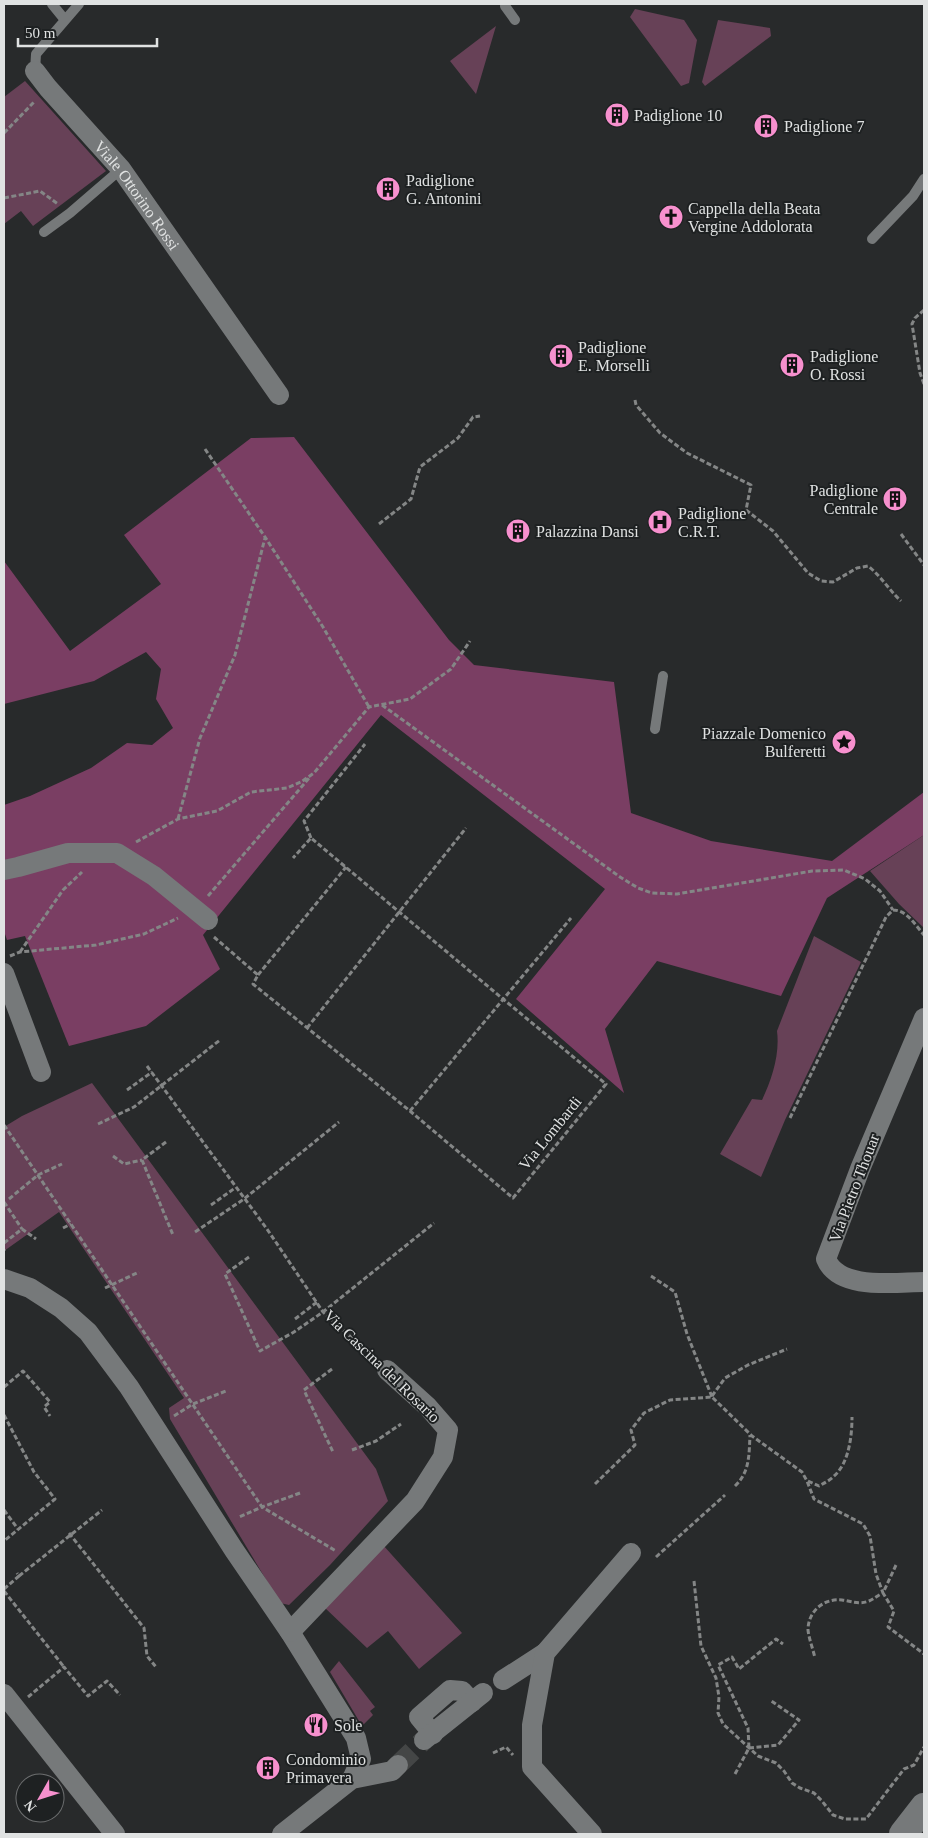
<svg xmlns="http://www.w3.org/2000/svg" width="928" height="1838" font-family="'Times New Roman',serif">
<style>
.green{fill:#674157}
.forest{fill:#7a3e63}
.lines{fill:none;stroke-linecap:round;stroke-linejoin:round}
.street-tunnel{stroke:#444646;stroke-width:20;stroke-dasharray:20 10;stroke-linecap:butt}
.path{stroke:#848686;stroke-width:3;stroke-dasharray:5 2.5;stroke-linecap:butt}
.lane{stroke:#76797a;stroke-width:10}
.street{stroke:#76797a;stroke-width:20}
.secondary{stroke:#76797a;stroke-width:28}
.labels{text-anchor:middle;dominant-baseline:central;stroke-width:4;stroke-linejoin:round;paint-order:stroke}
.poi-label{font-size:16px;fill:#e0e2e2;stroke:#1e2122;text-anchor:start}
.street-label{font-size:16px;fill:#e0e2e2;stroke:#1e2122}
</style>
<rect width="100%" height="100%" fill="#282a2b"/>
<path class="green" d="M635,9l49,11 13,20 -8,43 -8,3 -51,-69z
M718,20l52,8 1,8 -66,50 -3,-4z
M496,26l-20,68 -26,-33z
M25,81l81,90 -73,55 -12,-15 -17,13v-127z
M924,835v93l-25,-24 -29,-33z
M814,936l47,26 -76,158 -24,57 -41,-23 32,-55 10,1c10,-21 18,-46 15,-69z
M92,1083l284,386 12,32 -58,64 -41,40 -9,-2 -110,-184 -1,-11 15,-10 -125,-186 -55,39v-124l18,-11z
M383,1545l79,88 -43,36 -31,-38 -21,17 -43,-41z
M339,1661l36,46 -5,4 3,4 -11,11 -32,-54z"/>
<path class="forest" d="M294,437l155,203 25,25 140,17 17,131 80,28 121,20 92,-69v43l-97,63 -46,98 -124,-35 -52,68 19,64 -108,-94 89,-110 -224,-174 -178,220 17,34 -74,57 -77,20 -44,-110 -18,4 -3,-9v-126l26,-9 61,-28 36,-25 25,2 21,-17 -17,-29 5,-30 -15,-17 -52,29 -90,23v-143l66,90 91,-67 -37,-49 127,-97z"/>
<g class="lines">
<path class="street-tunnel" d="M398,1765l26,-25"/>
<path class="path" d="M4,133l31,-32
M4,198l36,-7 18,13
M924,310l-9,8 -3,6 8,49 4,11
M635,400l1,5 24,28 27,20 64,32 -5,25 27,21 35,42 13,8 12,1 24,-14 11,-2c13,10 21,24 33,35
M205,449l60,88 58,90 46,80
M379,524l32,-25 9,-32 38,-29 15,-21 7,-1
M901,534l23,31
M382,705l238,172 18,11 14,5 25,1 135,-23 32,-1 21,9 15,12 13,19
M178,819l22,-81 35,-83 30,-117
M311,838l-7,-17 61,-77
M136,842l42,-23 39,-8 34,-19 36,-4 14,-6 13,-9 55,-66 41,-8 41,-30 19,-28
M208,896l102,-119
M214,937l44,38 -5,9 157,127 103,87 93,-114 -103,-85 -192,-161 -18,20
M20,952l43,-62 19,-18
M10,956l10,-4 76,-7 48,-11 34,-16
M258,975l88,-108
M307,1028l159,-200
M147,1066l120,163 56,83 51,46
M127,1090l25,-18
M410,1111l161,-193
M790,1118l96,-201 7,-7c14,0 23,16 31,25
M98,1124l36,-17 86,-67
M4,1125l258,382 -23,10
M166,1142l-24,18 31,75
M113,1156l11,8 18,-4
M9,1199l29,-24 24,-11
M4,1202l18,27
M211,1205l24,-17
M63,1228l8,-4
M195,1232l49,-33 95,-77
M4,1243l18,-14 14,10
M4,1250l1,1
M249,1257l-24,17 35,77 34,-19 29,-20 111,-89
M651,1276l24,16 12,42 25,63
M105,1288l34,-16
M295,1319l22,-17
M332,1369l-28,21 29,62
M4,1387l19,-16 27,31 -6,5 6,9
M712,1396l13,-18 23,-13 39,-16
M4,1415l30,57 21,27 -51,42
M174,1416l19,-12 33,-13
M352,1450l24,-9 25,-17
M808,1481l11,5c5,-3 10,-5 14,-9 16,-13 19,-41 19,-60
M595,1484l40,-39 -4,-15 13,-17 26,-13 42,-3 40,39 50,36 5,9 7,18 49,25 7,12 6,38 7,19c-5,2 -9,6 -14,8 -10,4 -18,0 -27,-1 -18,-2 -34,11 -34,30 1,9 5,19 7,28
M735,1486c15,-14 14,-32 15,-51
M300,1493l-38,14 74,44
M4,1510l14,19
M69,1533l75,95 3,28 9,11
M656,1557l69,-62
M896,1565l-13,28 11,18 -6,16 36,27
M19,1576l83,-66
M694,1581l7,65 15,32 3,19 -1,16 5,11 35,32 18,7 8,8 8,12 8,5 14,5 8,8 11,14 12,4h21l38,-50 10,-4 10,-18
M4,1589l15,-13 -2,-3
M4,1591l60,76
M28,1697l36,-30 24,29 19,-15 13,14
M749,1748l29,-3 21,-25 -29,-20
M493,1753l13,-6 7,8
M735,1774l14,-26 -1,-20 -30,-63 14,-8 7,12 37,-30 7,5"/>
<path class="lane" d="M52,4l13,16
M505,6l10,14
M35,71l1,-17 43,-50
M44,232l26,-19 51,-44
M872,239l41,-43 11,-17
M655,729l8,-53"/>
<g class="street">
<path id="s1" d="M35,71l13,17 73,81 158,226"/>
<path d="M4,870l14,-3 50,-14h49l37,23 54,44"/>
<path d="M4,973l37,99"/>
<path d="M924,1018l-64,151 -34,90c13,32 70,23 98,23"/>
<path d="M4,1279l26,9 31,20 27,24 41,55 105,163 56,82 66,106 5,21 -9,20"/>
<path d="M290,1632l125,-131 28,-44 5,-27 -20,-23 -41,-37"/>
<path d="M503,1680l42,-27"/>
<path d="M4,1694l111,140"/>
<path d="M433,1734l-14,-17 31,-27 12,1 10,11"/>
<path d="M424,1740l59,-47"/>
<path d="M282,1834l70,-55 40,-8 6,-6"/>
<path d="M592,1834l-60,-67v-42l13,-72 86,-100"/>
</g>
<path class="secondary" d="M903,1834l21,-27"/>
</g>
<defs>
<symbol id="building-disc" viewBox="-11 -11 22 22"><circle r="9.5" fill="#f790ce" stroke="#1e2122"/><path d="M-4-6H4V6H1V3H-1V6H-4ZM-2.5-4.3h1.7v1.8h-1.7ZM.8-4.3h1.7v1.8H.8ZM-2.5-1h1.7V.8h-1.7ZM.8-1h1.7V.8H.8Z" fill="#111"/></symbol>
<symbol id="church-disc" viewBox="-11 -11 22 22"><circle r="9.5" fill="#f790ce" stroke="#1e2122"/><path d="M-1.2-6h2.4v3.5h3.3v2.4h-3.3V6h-2.4V-.1h-3.3v-2.4h3.3Z" fill="#111"/></symbol>
<symbol id="hospital-disc" viewBox="-11 -11 22 22"><circle r="9.5" fill="#f790ce" stroke="#1e2122"/><path d="M-5-5h3v3.5h4V-5h3V5h-3V1.5h-4V5h-3Z" fill="#111"/></symbol>
<symbol id="sight-disc" viewBox="-11 -11 22 22"><circle r="9.5" fill="#f790ce" stroke="#1e2122"/><path d="M0-6L1.8-2.2L6-1.7L2.9 1.2L3.7 5.4L0 3.3L-3.7 5.4L-2.9 1.2L-6-1.7L-1.8-2.2Z" fill="#111"/></symbol>
<symbol id="restaurant-disc" viewBox="-11 -11 22 22"><circle r="9.5" fill="#f790ce" stroke="#1e2122"/><path d="M-5-6h1v4h1v-4h1v4h1v-4h1v5L-1.5 .5V6h-2V.5L-5-1ZM5-6V6H3V1.5H1.5Q1.5-4 5-6Z" fill="#111"/></symbol>
</defs>
<g fill-rule="evenodd">
<use href="#building-disc" x="603" y="101" width="28" height="28"/>
<use href="#building-disc" x="752" y="112" width="28" height="28"/>
<use href="#building-disc" x="374" y="175" width="28" height="28"/>
<use href="#church-disc" x="657" y="203" width="28" height="28"/>
<use href="#building-disc" x="547" y="342" width="28" height="28"/>
<use href="#building-disc" x="778" y="351" width="28" height="28"/>
<use href="#building-disc" x="881" y="485" width="28" height="28"/>
<use href="#hospital-disc" x="646" y="508" width="28" height="28"/>
<use href="#building-disc" x="504" y="517" width="28" height="28"/>
<use href="#sight-disc" x="830" y="728" width="28" height="28"/>
<use href="#restaurant-disc" x="302" y="1711" width="28" height="28"/>
<use href="#building-disc" x="254" y="1754" width="28" height="28"/>
</g>
<g class="labels">
<g class="poi-label">
<text x="634" y="115">Padiglione 10</text>
<text x="784" y="126">Padiglione 7</text>
<text x="406" y="180">Padiglione<tspan x="406" dy="18">G. Antonini</tspan></text>
<text x="688" y="208">Cappella della Beata<tspan x="688" dy="18">Vergine Addolorata</tspan></text>
<text x="578" y="347">Padiglione<tspan x="578" dy="18">E. Morselli</tspan></text>
<text x="810" y="356">Padiglione<tspan x="810" dy="18">O. Rossi</tspan></text>
<text x="878" y="490" text-anchor="end">Padiglione<tspan x="878" dy="18">Centrale</tspan></text>
<text x="678" y="513">Padiglione<tspan x="678" dy="18">C.R.T.</tspan></text>
<text x="536" y="531">Palazzina Dansi</text>
<text x="826" y="733" text-anchor="end">Piazzale Domenico<tspan x="826" dy="18">Bulferetti</tspan></text>
<text x="334" y="1725">Sole</text>
<text x="286" y="1759">Condominio<tspan x="286" dy="18">Primavera</tspan></text>
</g>
<g class="street-label">
<text stroke="none"><textPath href="#s1" startOffset="161">Viale Ottorino Rossi</textPath></text>
<text transform="translate(550 1133) rotate(-51)">Via Lombardi</text>
<text transform="translate(854 1188) rotate(-69)">Via Pietro Thouar</text>
<text transform="translate(382 1366) rotate(44)">Via Cascina del Rosario</text>
</g>
</g>
<rect width="928" height="1838" fill="none" stroke="#e0e2e2" stroke-width="10"/>
<g transform="translate(40 1798) rotate(231)"><circle r="24" fill="#1e2122" stroke="#6c6e6f"/>
<path d="M0-4L9 19L0 12L-9 19Z" fill="#f790ce"/>
<text y="-8" font-size="14" font-weight="bold" text-anchor="middle" fill="#e0e2e2">N</text>
</g>
<path d="M18 38v8h139v-8" fill="none" stroke="#e0e2e2" stroke-width="2.5"/>
<text x="25" y="38" font-size="15" fill="#e0e2e2" stroke="#1e2122" stroke-width="4" paint-order="stroke">50 m</text>
</svg>
